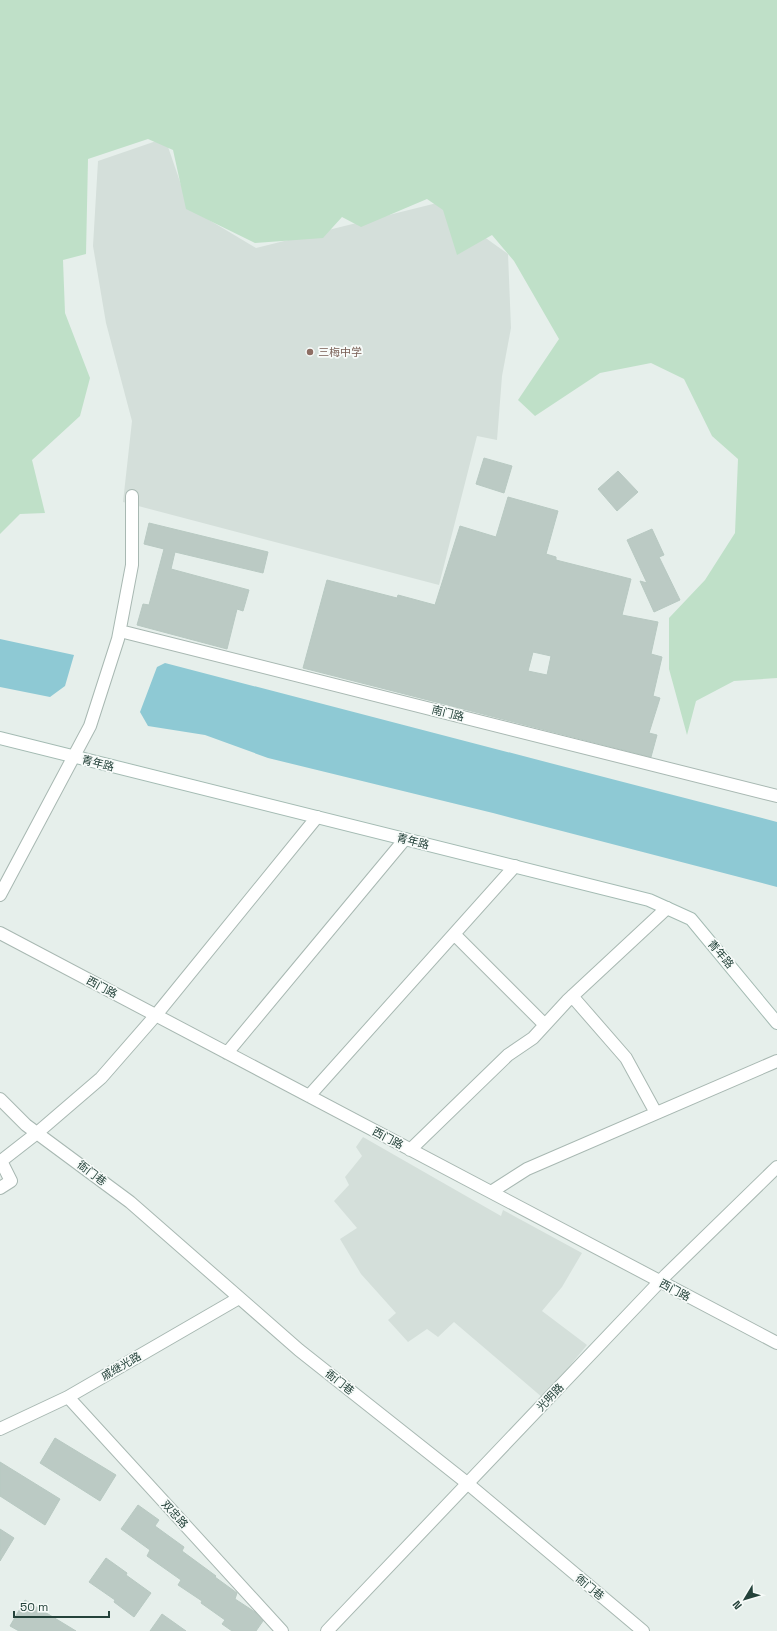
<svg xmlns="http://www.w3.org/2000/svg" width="777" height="1631" font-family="'Space Grotesk','Noto Sans SC',sans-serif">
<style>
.built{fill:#d4dfda}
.green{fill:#bfe0c8}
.water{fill:#8ec9d4}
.building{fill:#bbcac4;stroke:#b8c9c2;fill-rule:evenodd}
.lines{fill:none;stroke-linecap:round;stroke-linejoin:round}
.minor-casing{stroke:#a8b8b2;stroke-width:14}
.tertiary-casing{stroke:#a8b8b2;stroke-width:14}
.secondary-casing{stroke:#a4bbb3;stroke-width:14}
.minor{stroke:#fff;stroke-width:12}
.tertiary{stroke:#fff;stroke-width:12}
.secondary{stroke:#fff;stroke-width:12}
.education-dot{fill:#8d6e63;stroke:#f7fbf9;stroke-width:1.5}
.labels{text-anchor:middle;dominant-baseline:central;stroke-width:3.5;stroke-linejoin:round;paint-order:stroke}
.education-label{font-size:11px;fill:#785e54;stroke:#f7fbf9;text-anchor:start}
.street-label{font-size:11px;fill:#24423a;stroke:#f7fbf9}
</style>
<rect width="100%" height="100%" fill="#e6efeb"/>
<path class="built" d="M165,138l24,70 67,40 181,-45 71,51 3,74 -9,48 -5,64 -20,-4 -38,149 -316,-83 9,-81 -26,-98 -13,-77 5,-85z
M363,1137l138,79 2,-6 79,43 -20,34 -20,24 45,34 -44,53 -89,-76 -16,15 -11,-8 -19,13 -20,-22 8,-7 -35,-39 -21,-35 17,-11 -23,-27 15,-16 -4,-8 17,-21 -6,-9z"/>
<path class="green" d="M0,0h777v678l-43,3 -38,20 -9,34 -18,-66v-51l36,-38 30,-47 3,-74 -26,-23 -28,-57 -33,-16 -51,10 -65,43 -17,-16 41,-61 -45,-78 -22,-26 -35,20 -14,-45 -16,-11 -66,28 -19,-10 -19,21 -68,5 -69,-34 -13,-59 -25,-11 -60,20 -2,95 -23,6 2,53 25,65 -10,38 -48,44 13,53 -25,1 -20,20z"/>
<path class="water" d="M0,639l74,16 -9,31 -15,11 -50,-10z
M165,663l612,159v65l-284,-74 -225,-55 -63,-23 -57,-9 -8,-14 17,-45z"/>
<path class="building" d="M484,458l28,8 -8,27 -28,-9z
M618,471l20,21 -21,19 -19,-22z
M508,497l50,14 -12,43 10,3v3l75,19 -9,36 36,7 -7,32 11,3 -9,39 7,2 -11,35 8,2 -6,22 -348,-89 24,-88 70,18 1,-3 37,10 25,-79 36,11zM533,652l18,4 -4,19 -19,-4z
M149,523l119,29 -5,21 -88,-21 -4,17 78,21 -6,21 -6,-2 -10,40 -90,-24 6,-21 6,1 15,-56 -20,-5z
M652,529l12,26 -5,2 21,43 -26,12 -14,-31 7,2 -20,-43z
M55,1438l61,37 -16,26 -60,-38z
M0,1462l60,37 -15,26 -45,-29z
M138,1505l21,15 -4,6 29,21 -2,4 34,25 -1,1 22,16 -2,6 20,13 8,9 -7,10h-24l-10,-7 3,-4 -24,-17 1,-2 -24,-16 3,-5 -34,-24 3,-6 -29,-21z
M0,1529l14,9 -14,23z
M106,1558l21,15 -1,2 25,18 -17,24 -20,-15 1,-2 -26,-18z
M25,1600l51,31h-57l-9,-5z
M162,1614l24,17h-36z"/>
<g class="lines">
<defs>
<path id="minor" d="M120,631l657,165
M0,895l90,-169 28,-87 14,-74v-69
M0,933l777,410
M454,934l91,91
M572,996l54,62 30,55
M227,1053l178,-214
M309,1096l206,-230
M0,1099l26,26 104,77 169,148 168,133 176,148
M410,1150l98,-95 25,-17 34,-37 100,-93
M0,1188l11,-7 -10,-20 36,-28 64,-55 55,-63 161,-198
M491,1192l36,-23 250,-108
M68,1397l214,234
M0,1429l68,-32 171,-99"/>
<path id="tertiary" d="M327,1631l339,-356 111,-108"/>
<path id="secondary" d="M0,738l649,162 42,19 86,104"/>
</defs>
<use href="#minor" class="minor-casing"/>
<use href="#tertiary" class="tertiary-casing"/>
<use href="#secondary" class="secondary-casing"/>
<use href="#minor" class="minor"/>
<use href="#tertiary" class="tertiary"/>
<use href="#secondary" class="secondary"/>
</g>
<circle class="education-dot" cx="310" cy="352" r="4"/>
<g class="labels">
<g class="education-label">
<text x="318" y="352">三梅中学</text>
</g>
<g class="street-label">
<text transform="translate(448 713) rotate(14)">南门路</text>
<text transform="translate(98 763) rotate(14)">青年路</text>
<text transform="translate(413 841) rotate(14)">青年路</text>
<text transform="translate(721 954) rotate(50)">青年路</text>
<text transform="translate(102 987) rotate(28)">西门路</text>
<text transform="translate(388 1138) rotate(28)">西门路</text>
<text transform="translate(92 1173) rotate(37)">衙门巷</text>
<text transform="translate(675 1290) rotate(28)">西门路</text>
<text transform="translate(121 1366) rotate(-30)">戚继光路</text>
<text transform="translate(340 1382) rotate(38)">衙门巷</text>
<text transform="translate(550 1397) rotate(-46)">光明路</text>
<text transform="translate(175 1514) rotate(48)">双忠路</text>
<text transform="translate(590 1587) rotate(40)">衙门巷</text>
</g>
</g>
<g transform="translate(745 1599) rotate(232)" stroke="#f7fbf9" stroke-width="3" paint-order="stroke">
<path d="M0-3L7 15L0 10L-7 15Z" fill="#24423a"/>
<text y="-6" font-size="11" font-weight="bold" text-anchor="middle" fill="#24423a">N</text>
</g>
<path d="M14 1611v6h95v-6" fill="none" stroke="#24423a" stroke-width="2"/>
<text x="20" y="1611" font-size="12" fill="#24423a" stroke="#f7fbf9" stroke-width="3" paint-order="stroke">50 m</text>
</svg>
